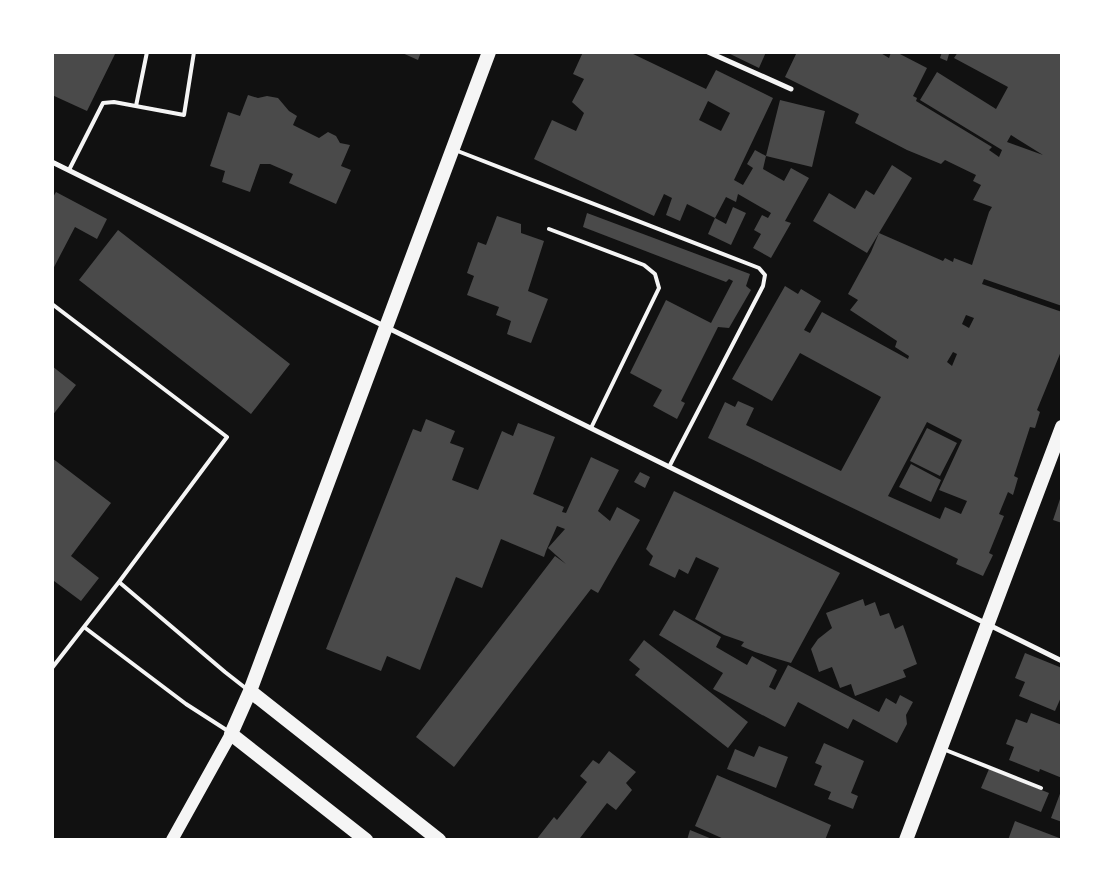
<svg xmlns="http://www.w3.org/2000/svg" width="1114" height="892" font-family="'Times New Roman',serif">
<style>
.building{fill:#4a4a4a;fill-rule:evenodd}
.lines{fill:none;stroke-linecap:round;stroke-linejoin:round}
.service{stroke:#f5f5f5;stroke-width:4}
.minor{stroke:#f5f5f5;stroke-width:5}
.primary{stroke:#f5f5f5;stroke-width:12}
.trunk{stroke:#f5f5f5;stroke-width:14}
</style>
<rect width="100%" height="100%" fill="#111"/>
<path class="building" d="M52,52h64l-29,59 -35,-16z
M400,52h21l-3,8z
M583,52h46l77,37 10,-19 57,28 -39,82 9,5 10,-17 -6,-4 8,-14 11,6 -3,13 21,12 7,-13 18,10 -24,43 6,2 -20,35 -18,-10 8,-14 -7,-4 8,-15 6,3 3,-5 -33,-19 -2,8 -10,-5 -11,21 -28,-14 -7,17 -14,-6 6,-17 -8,-4 -10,22 -120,-57 18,-39 24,11 8,-18 -12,-11 12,-23 -11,-5zM708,101l22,12 -9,18 -22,-11z
M726,52h40l-7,16z
M797,52h82l10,6 2,-6h5l31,16 -14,28 4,2 -1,3 76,46 -3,3 10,7 3,-7 -82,-50 17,-28 59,37 12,-22 -54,-29 4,-6h104v254l-78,-27 -2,5 80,28v37l-25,61 3,2 -5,16 -5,-1 -16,49 4,2 -5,17 -5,-3 -9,22 5,2 -15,37 4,2 -10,21 -27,-12 2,-5 -250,-121 17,-36 10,5 3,-6 16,7 -8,17 95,46 40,-74 -81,-44 -28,48 -40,-22 53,-93 13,8 3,-5 20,12 -17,29 6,3 12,-21 86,47 1,-3 -14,-9 2,-6 -47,-31 8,-10 -10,-6 23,-42 8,-19 -12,20 -54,-32 16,-28 26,16 11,-19 8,5 18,-30 20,13 -33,55 64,28 2,-3 8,4 1,-4 18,7 17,-53 3,-5 -19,-7 8,-15 -8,-4 3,-6 -31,-15 -4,4 -34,-14 -52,-27 4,-9 -74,-37zM1011,135l32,20 -36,-13zM966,315l8,3 -5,10 -7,-4zM953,352l4,2 -5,12 -5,-4zM927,422l35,18 -23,50 28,11 -6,13 -16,-7 -5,12 -52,-23z
M942,52l7,2 -2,7 -7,-3z
M248,95l10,3 9,-2 11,2 11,13 8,5 -4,9 26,13 9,-6 8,4 4,7 10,2 -9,21 10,4 -15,34 -47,-21 4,-9 -23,-10h-10l-10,28 -28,-10 3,-11 -15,-5 18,-54 12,4z
M780,100l45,11 -13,56 -46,-11z
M56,192l51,27 -10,20 -22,-12 -23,44v-72z
M733,207l13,6 -15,32 -23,-11 7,-16 11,6z
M587,213l163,61 -4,12 5,4 -22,38 -11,-1 -37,74 4,2 -8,16 -24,-13 9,-16 -32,-17 36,-73 45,23 22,-42 -4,-2 -3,3 -143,-55z
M497,216l24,8v9l23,8 -16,50 20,8 -17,44 -24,-9 4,-13 -15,-6 3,-8 -32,-12 7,-19 -7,-3 11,-31 8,3z
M118,230l172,134 -39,50 -172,-134z
M52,366l24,19 -24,31z
M426,419l29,12 -5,12 14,5 -12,32 26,10 24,-59 11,5 5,-13 37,14 -22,57 31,13 -2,5 4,1 25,-56 28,13 -21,41 12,10 7,-14 23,13 -42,73 -7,-4 -137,178 -38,-30 139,-181 11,8 -18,-16 17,-19 -8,-3 -11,25 -2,6 -43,-18 -19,49 -26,-11 -36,93 -33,-14 -6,15 -55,-22 87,-220 8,3z
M927,428l30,15 -17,33 -30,-15z
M52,458l59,45 -40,53 28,22 -18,23 -27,-20 -2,2z
M911,464l30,16 -10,22 -32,-15z
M640,472l10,5 -5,11 -11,-6z
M674,491l166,82 -49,90 -36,-11 -14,-6 3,-4 -20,-7 -29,-16 24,-51 -23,-11 -8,17 -9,-5 -4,9 -26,-13 4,-9 -7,-7z
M1061,496h1v27l-9,-3z
M863,599l2,7 10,-4 5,14 9,-3 6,16 8,-4 14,39 -14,6 3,7 -51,19 -4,-12 -11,4 -8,-21 -13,5 -8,-23 7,-10 14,-11 -6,-15z
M674,610l47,27 -5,10 31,18 5,-9 25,14 -8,17 6,3 13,-25 91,47 7,-14 10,6 4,-9 13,7 -7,13 1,9 -10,19 -44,-24 -5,10 -50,-27 -13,25 -72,-38 10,-16 -64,-38z
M644,640l104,82 -20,26 -93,-73 5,-6 -11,-9z
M1025,653l37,15v27l-7,16 -36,-15 6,-14 -10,-4z
M1031,713l31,12v53l-22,-9 -1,3 -30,-12 5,-13 -8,-3 10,-25 11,4z
M824,743l40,18 -13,32 7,3 -5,13 -25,-10 3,-7 -17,-7 8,-19 -7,-3z
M759,746l29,11 -12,31 -49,-19 8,-20 19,8z
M609,751l27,21 -10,11 6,7 -16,20 -9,-7 -27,35 2,2h-46l18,-23 3,3 30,-38 -7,-6 13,-16 6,4z
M989,769l60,24 -8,19 -60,-24z
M717,775l114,50 -6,15h-99l-31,-14z
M1061,791h1v31l-11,-4z
M1015,821l47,18v1h-54z
M690,830l22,9v1h-25z"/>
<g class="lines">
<path class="service" d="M136,106l11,-54
M455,150l304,118 6,7 -2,11 -94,181
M69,170l34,-67 11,-1 70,13 10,-63
M549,229l95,36 11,9 4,14 -68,140
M52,304l175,133 -108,145 -67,86
M119,582l106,90 23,18
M84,627l102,77 42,27
M943,749l98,39"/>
<path class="minor" d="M708,52l83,37
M52,162l1010,499"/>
<path class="primary" d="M172,840l59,-106"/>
<path class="trunk" d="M250,691l189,149
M366,840l-135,-106 19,-43 136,-364 103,-275
M906,840l156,-413"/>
</g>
<rect width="1114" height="892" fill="none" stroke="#ffffff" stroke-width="108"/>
</svg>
